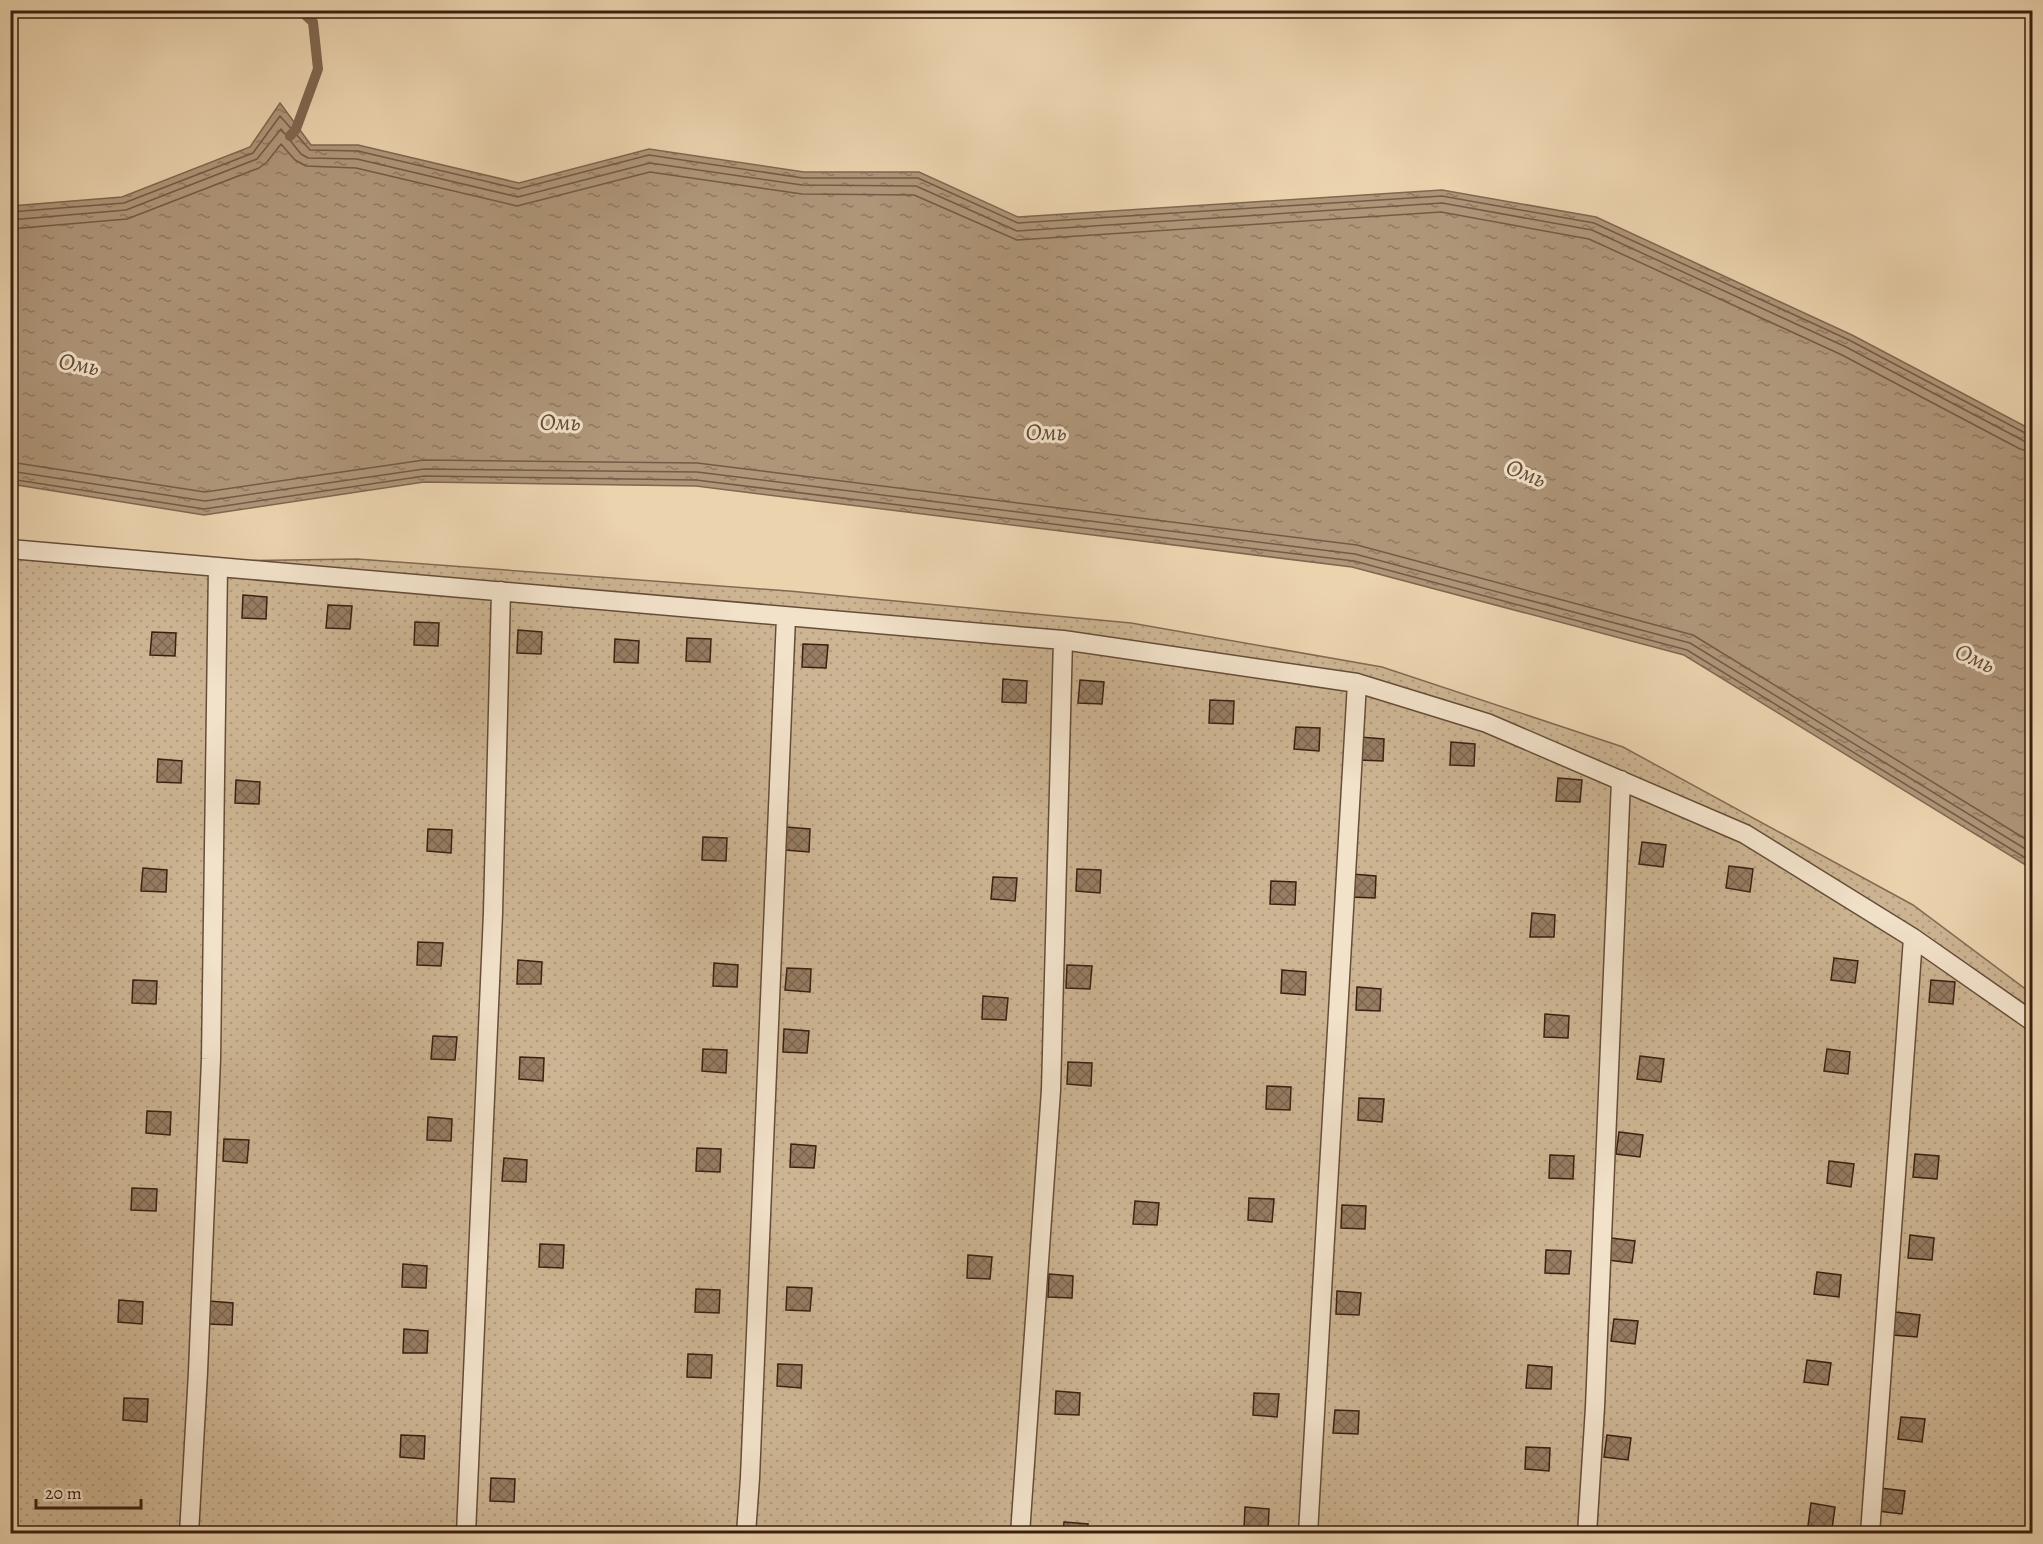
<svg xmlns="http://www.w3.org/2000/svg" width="2043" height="1544" font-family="Alegreya,serif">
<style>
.garden{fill:url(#garden-dots);stroke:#846a52;stroke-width:1.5}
.water{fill:url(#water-ripples);stroke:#80674f;stroke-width:1.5}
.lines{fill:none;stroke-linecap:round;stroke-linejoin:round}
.shore{stroke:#745b45;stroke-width:1.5}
.stream{stroke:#80674f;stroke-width:10}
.building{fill:url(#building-cross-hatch);stroke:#3a2011;stroke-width:1.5}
.service-casing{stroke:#664d38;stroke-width:21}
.service{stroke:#f2e2ca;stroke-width:18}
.labels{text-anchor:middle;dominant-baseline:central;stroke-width:6;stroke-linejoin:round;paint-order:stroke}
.water-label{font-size:24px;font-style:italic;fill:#634935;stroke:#f2e2ca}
</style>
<defs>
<pattern id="garden-dots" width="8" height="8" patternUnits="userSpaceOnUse" patternTransform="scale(1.5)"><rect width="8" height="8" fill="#cdb593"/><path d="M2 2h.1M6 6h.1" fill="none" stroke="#b19b7e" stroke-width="1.8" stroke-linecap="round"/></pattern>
<pattern id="water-ripples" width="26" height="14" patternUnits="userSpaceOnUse" patternTransform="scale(1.5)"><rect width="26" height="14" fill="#af9679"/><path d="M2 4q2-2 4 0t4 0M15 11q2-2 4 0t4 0" fill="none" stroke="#8f7a62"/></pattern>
<pattern id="building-cross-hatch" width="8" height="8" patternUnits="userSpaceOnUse" patternTransform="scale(1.5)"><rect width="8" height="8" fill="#967d63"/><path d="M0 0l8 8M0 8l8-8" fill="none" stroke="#7b6650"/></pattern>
</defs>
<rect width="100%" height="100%" fill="#ebd3ae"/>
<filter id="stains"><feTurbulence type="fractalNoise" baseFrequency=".00333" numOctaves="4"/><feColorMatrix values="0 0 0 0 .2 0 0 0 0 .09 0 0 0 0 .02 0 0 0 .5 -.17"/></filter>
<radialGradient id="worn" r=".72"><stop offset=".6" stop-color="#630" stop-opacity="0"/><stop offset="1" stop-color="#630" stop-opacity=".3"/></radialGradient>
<path class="garden" d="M11,542l208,19 138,-2 432,32 342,32 251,44 241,80 290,158 119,89v539l-2021,1z"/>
<path class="water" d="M280,103l31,42h47l161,38 130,-34 155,23h115l99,45 424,-27 154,27 256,118 180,95v439l-348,-214 -332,-88 -656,-81 -272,-4 -220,33 -193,-31v-278l111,-9 128,-50z"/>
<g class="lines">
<path class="shore" d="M10,212l114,-9 129,-50 27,-37 30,34 48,1 160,38 131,-34 154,23h115l100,45 424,-27 152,27 255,117 178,94 5,1
M10,220l116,-10 131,-51 24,-30 20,25 7,4 49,1 161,38 132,-34 152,22 114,1 101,45 425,-28 150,27 254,117 178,94 8,2
M10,229l117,-10 132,-51 8,-6 14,-18 14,16 11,6 50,2 161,38 133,-34 152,22 112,1 103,45 424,-28 148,27 253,116 178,94 12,3
M10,462l195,30 219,-32 273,3 660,82 336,90 339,208
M10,471l195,30 219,-32 273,3 658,82 335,89 342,210
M10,479l194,30 220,-33 272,4 658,81 333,89 345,212"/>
<path class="stream" d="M290,136l6,-7 22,-60 -5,-47 -13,-12"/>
</g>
<path class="building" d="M243,595l24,2 -1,22 -24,-1z
M328,605l24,1 -2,23 -24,-1z
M415,622l24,1 -1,23 -24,-1z
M518,630l24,2 -1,22 -24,-1z
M152,632l24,1 -1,23 -25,-1z
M687,638l24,1 -1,23 -24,-1z
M615,639l24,2 -1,22 -24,-1z
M803,644l25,1 -2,23 -24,-1z
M1003,679l24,2 -1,22 -24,-1z
M1080,680l24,2 -2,22 -24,-1z
M1210,700l24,1 -1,23 -24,-1z
M1296,727l24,1 -1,23 -25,-2z
M1360,737l24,2 -1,22 -24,-1z
M1451,742l24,2 -1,22 -24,-1z
M158,759l24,2 -1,22 -24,-1z
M1558,778l24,2 -2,22 -24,-1z
M236,780l24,2 -1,22 -24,-1z
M786,827l24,2 -1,23 -24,-2z
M428,829l24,1 -1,23 -24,-2z
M703,837l24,1 -1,23 -24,-1z
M1642,842l24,3 -3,22 -24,-3z
M1729,866l24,3 -3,23 -24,-4z
M143,868l24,2 -1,22 -25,-1z
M1077,869l24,1 -1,23 -24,-2z
M1352,874l24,2 -1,22 -24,-1z
M993,877l24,1 -2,23 -24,-2z
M1271,881l25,1 -1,23 -25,-1z
M1532,913l23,2 -1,22h-24z
M418,942l25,1 -2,23 -24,-1z
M1834,958l24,3 -3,22 -24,-3z
M518,960l24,2 -1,22h-24z
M714,963l24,2 -1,22 -24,-1z
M1067,965l25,1 -2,23 -24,-1z
M787,968l24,1 -1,23 -25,-2z
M1282,970l24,2 -1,23 -24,-2z
M133,980l24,1 -1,23 -24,-1z
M1931,980l24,2 -2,22 -24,-2z
M1357,987l24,2 -1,22 -24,-1z
M983,996l25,2 -2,22 -24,-1z
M1545,1014l24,2 -1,22 -24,-1z
M784,1029l25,2 -2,22 -24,-1z
M433,1036l24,1 -2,23 -24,-1z
M703,1049l24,1 -1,23 -24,-2z
M1827,1049l23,3 -2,22 -24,-3z
M1640,1056l24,3 -3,23 -24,-3z
M520,1057l24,1 -1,23 -24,-2z
M1068,1062l24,1 -1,23 -24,-2z
M1267,1086l24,1 -1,23 -24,-1z
M1359,1098l25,1 -2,23 -24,-2z
M147,1111l24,1 -1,23 -24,-2z
M428,1117l24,2 -1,22 -24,-1z
M1619,1132l24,3 -3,22 -24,-3z
M224,1139l25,1 -2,23 -24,-2z
M791,1144l25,2 -2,22 -24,-1z
M697,1148l24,1 -1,23 -24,-1z
M1915,1154l24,2 -2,23 -24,-2z
M1550,1155l24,1 -1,23 -24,-1z
M504,1158l23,2 -1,22 -24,-1z
M1829,1161l25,3 -3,23 -24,-4z
M132,1188l25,1 -1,22 -25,-1z
M1249,1198l25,1 -2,23 -24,-2z
M1135,1201l24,2 -2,22 -24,-1z
M1342,1205l24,1 -1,23 -24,-1z
M1910,1235l24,3 -2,22 -24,-2z
M1611,1238l24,3 -3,22 -24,-3z
M540,1244l24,1 -1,23 -24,-1z
M1546,1250l25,1 -2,23 -24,-1z
M968,1255l24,2 -2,22 -23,-1z
M403,1264l24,2 -1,22 -24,-1z
M1817,1272l24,3 -2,22 -25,-3z
M1049,1274l24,2 -1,22 -24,-1z
M787,1287l25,1 -2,23 -24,-1z
M696,1289l24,1 -1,23 -24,-1z
M1337,1291l24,2 -2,22 -23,-1z
M119,1300l24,2 -1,22 -24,-2z
M209,1301l24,2 -1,22 -24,-1z
M1895,1312l25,3 -3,22 -24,-2z
M1614,1319l24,2 -3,23 -24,-3z
M404,1329l24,2 -1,22h-24z
M688,1354l24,1 -1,23 -24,-1z
M1807,1360l24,3 -3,22 -24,-3z
M778,1364l24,1 -1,23 -24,-2z
M1528,1365l24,2 -1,22 -25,-1z
M1056,1391l24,2 -1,22 -24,-1z
M1254,1393l25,1 -2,23 -24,-2z
M124,1398l24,1 -1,23 -24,-2z
M1335,1410l24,1 -1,23 -25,-1z
M1901,1417l24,2 -3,23 -24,-3z
M401,1435l24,1 -1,23 -24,-2z
M1607,1435l24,3 -3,22 -24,-3z
M1526,1447l24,1 -1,23 -24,-2z
M491,1478l24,1 -1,23 -24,-1z
M1880,1488l25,3 -3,23 -24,-3z
M1811,1503l24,4 -3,22 -24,-3z
M1245,1507l24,2 -1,22 -24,-1z
M1064,1522l24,2 -1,10h-24z"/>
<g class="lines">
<defs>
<path id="service" d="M10,549l1053,91 294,43 130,40 258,111 168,104 119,83
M189,1534l9,-162 13,-313 7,-492
M466,1534l27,-621 8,-322
M746,1534l4,-56 36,-861
M1020,1534l31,-444 12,-450
M1308,1534l49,-851
M1587,1534l8,-127 26,-627
M1870,1534l43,-596"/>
</defs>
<use href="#service" class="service-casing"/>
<use href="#service" class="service"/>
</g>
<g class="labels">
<g class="water-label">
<text transform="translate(79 364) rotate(11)">Омь</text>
<text transform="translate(560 422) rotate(1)">Омь</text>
<text transform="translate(1046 432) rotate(1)">Омь</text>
<text transform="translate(1526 473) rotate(22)">Омь</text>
<text transform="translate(1975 658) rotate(25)">Омь</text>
</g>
</g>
<rect width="2043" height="1544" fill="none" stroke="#ebd3ae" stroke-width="36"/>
<rect x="12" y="12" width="2019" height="1520" fill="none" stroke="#3a2011" stroke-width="3"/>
<rect x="18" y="18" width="2007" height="1508" fill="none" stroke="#3a2011" stroke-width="1.5"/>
<path d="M36 1499v9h105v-9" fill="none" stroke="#3a2011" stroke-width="3"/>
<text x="45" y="1499" font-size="18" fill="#3a2011" stroke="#f2e2ca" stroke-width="4.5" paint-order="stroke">20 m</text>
<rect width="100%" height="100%" filter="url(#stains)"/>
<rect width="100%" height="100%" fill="url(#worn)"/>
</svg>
